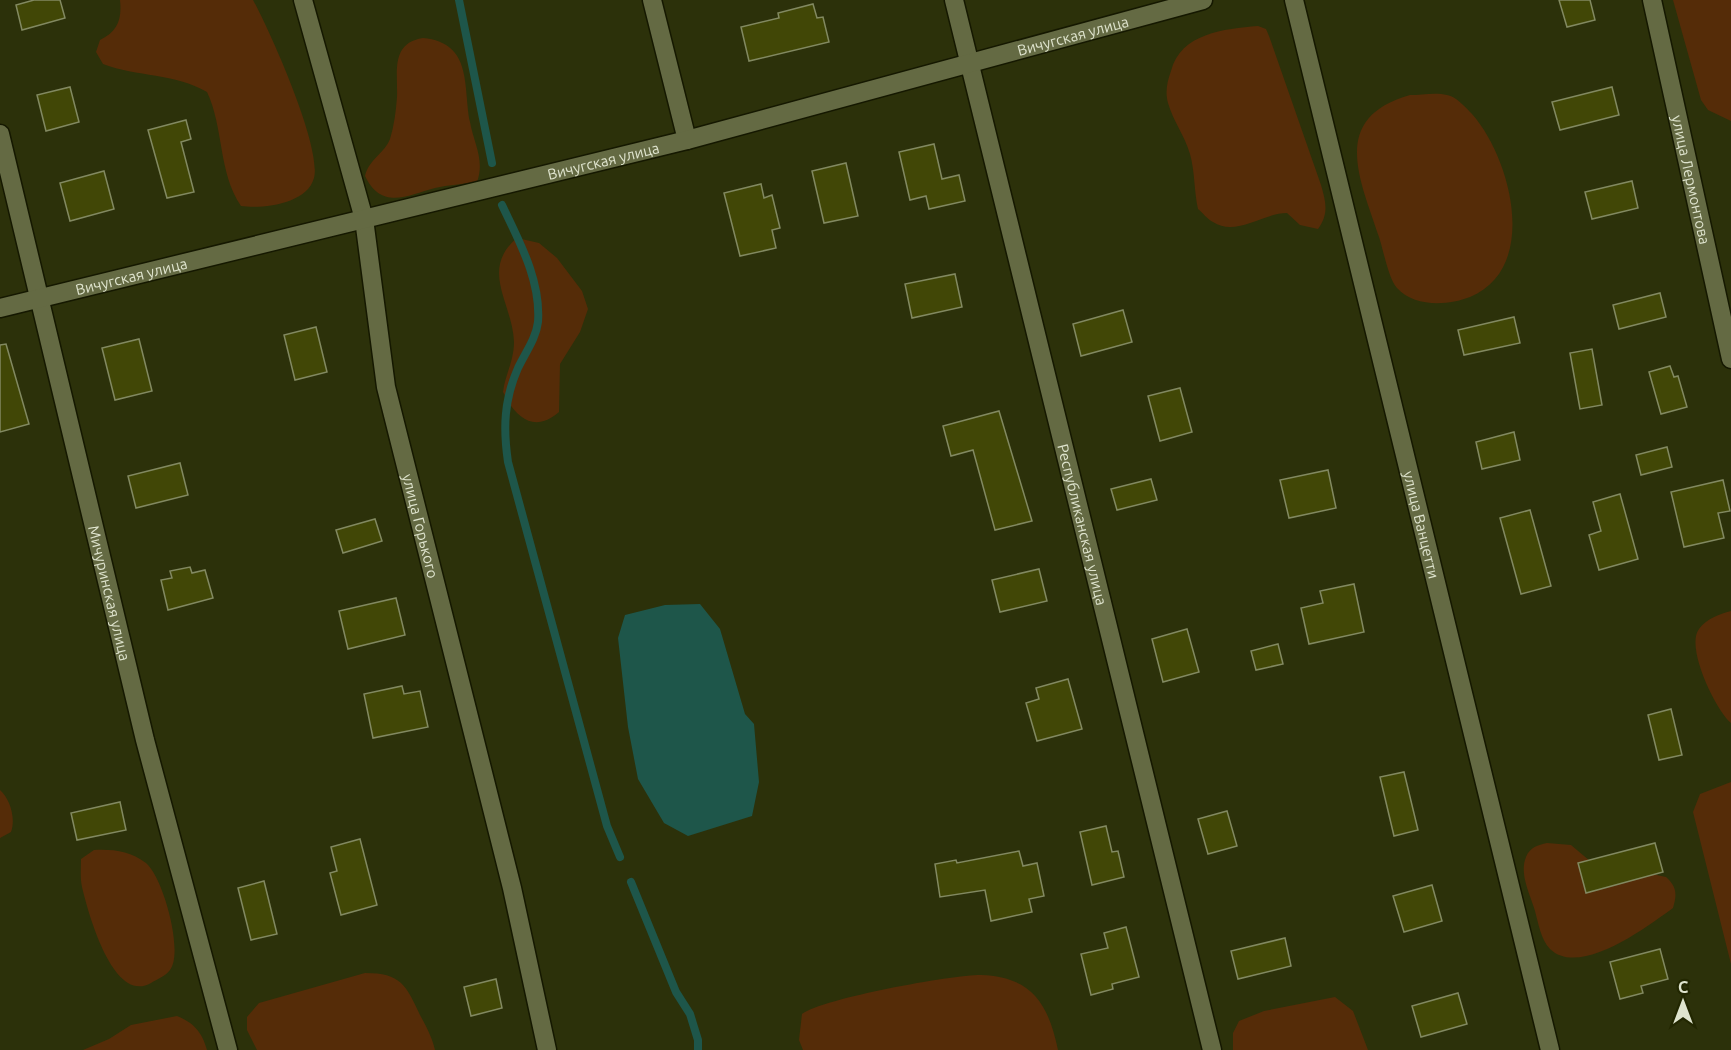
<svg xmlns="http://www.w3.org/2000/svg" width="1731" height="1050" font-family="Ubuntu,sans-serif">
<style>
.green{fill:#552c08}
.water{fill:#1e564a}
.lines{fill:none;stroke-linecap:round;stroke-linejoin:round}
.stream{stroke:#1e564a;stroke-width:8}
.building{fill:#414706;stroke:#828961;stroke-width:1.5}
.minor-casing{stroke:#151800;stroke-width:21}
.tertiary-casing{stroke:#151800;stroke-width:21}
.minor{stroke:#646a43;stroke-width:18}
.tertiary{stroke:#646a43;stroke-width:18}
.labels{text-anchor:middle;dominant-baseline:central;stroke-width:5;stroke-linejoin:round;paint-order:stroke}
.street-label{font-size:15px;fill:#dfe4ce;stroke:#222701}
</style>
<rect width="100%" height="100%" fill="#2c310a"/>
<path class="green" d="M120,0h133c17,31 69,147 61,178 -7,26 -51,31 -73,28 -23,-34 -17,-78 -34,-114 -32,-19 -70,-15 -104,-28l-7,-12 4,-12c18,-9 22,-21 20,-40z
M1673,0h58v121l-23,-11 -7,-10z
M1258,26l8,3 3,7 52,149c5,17 8,29 -3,44l-18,-4 -13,-12c-24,0 -51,24 -74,9 -6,-3 -10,-9 -15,-13 -4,-18 -3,-37 -8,-55 -5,-18 -17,-33 -22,-51 -3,-11 -1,-21 3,-32 10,-38 53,-42 87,-45z
M423,38c50,5 40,48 47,84 4,22 15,38 7,60 -14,2 -29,3 -42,6 -27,7 -53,23 -70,-12 4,-17 19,-22 25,-37 4,-13 6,-28 7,-42 1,-24 -7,-54 26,-59z
M1410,95c11,0 26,-3 37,0 10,2 18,12 25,19 39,44 68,154 -2,183 -23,9 -56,10 -73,-9 -8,-8 -14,-39 -18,-51 -19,-58 -50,-119 31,-142z
M517,238l22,5 18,15 25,33 6,18 -8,23 -20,32 -1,48c-25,22 -44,5 -56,-20 2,-17 11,-31 11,-50 -1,-38 -35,-72 3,-104z
M1731,611v112c-15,-12 -46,-76 -32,-94 7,-10 20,-15 32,-18z
M1731,782v182l-38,-152 7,-18z
M0,790c10,9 16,28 11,42l-11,6z
M1547,843l24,2 19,16 76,16c11,10 11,17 7,31 -25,18 -93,70 -123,41 -9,-9 -12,-27 -15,-38 -5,-17 -16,-37 -9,-54 4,-10 12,-12 21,-14z
M94,850c19,-1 36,1 52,13 17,14 38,89 24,107 -4,6 -13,9 -19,13 -38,22 -63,-71 -69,-96 -2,-9 -1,-19 -1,-28z
M365,973c36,0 41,12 55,42 6,11 12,22 15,35h-178l-10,-20v-13l12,-14z
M981,975c51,2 67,28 77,75h-255l-4,-10 3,-26c22,-16 149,-39 179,-39z
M1335,997l18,14 15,39h-135v-17l6,-12 25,-10z
M177,1016c17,7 25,16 30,34h-124l26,-11 22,-14z"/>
<path class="water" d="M700,604l20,25 25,85 9,10 5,58 -7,34 -64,20 -24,-13 -26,-44 -10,-52 -10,-89 7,-23 40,-10z"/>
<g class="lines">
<path class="stream" d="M459,0l33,163
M502,205c17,36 39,75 36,117 -2,17 -13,31 -20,46 -14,32 -15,60 -10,94l99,364 13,31
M631,882l45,110 14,22 8,26v10"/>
</g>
<path class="building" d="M34,0h26l5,18 -43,12 -6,-25z
M1559,0h31l5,20 -28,7z
M813,4l4,14 6,-1 6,25 -80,19 -8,-34 38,-9 -1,-5z
M70,87l9,35 -33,9 -9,-36z
M1612,87l7,28 -59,15 -8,-28z
M186,120l5,19 -10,3 13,50 -27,6 -19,-68z
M934,144l8,35 17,-4 6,26 -36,8 -3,-13 -16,4 -11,-48z
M846,163l12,53 -34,7 -12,-52z
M104,171l10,38 -44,12 -10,-38z
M1632,181l6,27 -46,11 -7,-27z
M761,184l3,14 8,-3 8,33 -8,2 4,18 -36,8 -16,-63z
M955,274l7,33 -50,11 -7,-34z
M1660,293l6,24 -47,12 -6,-24z
M1123,310l9,32 -51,14 -8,-32z
M1514,317l6,26 -56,12 -6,-25z
M316,327l11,45 -32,8 -11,-45z
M139,339l13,52 -37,9 -13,-52z
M6,344l23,80 -29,8v-87z
M1592,349l10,56 -22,4 -10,-56z
M1670,366l4,11 4,-1 9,31 -26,7 -12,-42z
M1180,388l12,44 -32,9 -12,-45z
M999,411l33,110 -37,9 -22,-80 -22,6 -8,-30z
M1514,432l6,28 -38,9 -6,-27z
M1667,447l5,20 -31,8 -5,-20z
M180,463l8,32 -52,13 -8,-32z
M1328,470l8,38 -47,10 -9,-38z
M1151,479l6,21 -40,10 -6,-21z
M1723,480l7,31 -12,2 6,25 -40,9 -13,-55z
M1620,494l18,65 -39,11 -10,-35 12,-4 -8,-29z
M1530,510l21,76 -30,8 -21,-76z
M375,519l7,22 -39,12 -7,-23z
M190,567l2,6 13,-3 8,28 -45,12 -7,-30 11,-2 -2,-7z
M1039,569l8,32 -47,11 -8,-32z
M1354,584l10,48 -55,12 -8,-36 22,-5 -3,-12z
M396,598l9,37 -57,14 -9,-38z
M1187,629l12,43 -36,10 -11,-43z
M1278,644l5,20 -27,6 -5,-19z
M1068,679l14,50 -45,12 -11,-38 13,-4 -3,-11z
M402,686l2,8 16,-3 8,36 -55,11 -9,-44z
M1671,709l11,46 -23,5 -11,-45z
M1404,772l14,58 -24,6 -14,-59z
M120,802l6,28 -49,10 -6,-27z
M1227,811l10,35 -29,8 -10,-35z
M1106,826l6,26 6,-1 6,26 -32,8 -12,-53z
M360,839l17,66 -36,10 -11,-42 7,-2 -6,-24z
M1655,843l8,29 -77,21 -8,-30z
M1019,851l4,15 14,-3 7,33 -15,3 3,13 -41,9 -6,-31 -45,7 -5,-33 21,-4 1,3z
M264,881l13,53 -26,6 -13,-52z
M1432,885l10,36 -38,11 -11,-36z
M1126,927l13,50 -27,7 1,5 -22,6 -10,-41 27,-6 -4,-15z
M1285,938l6,28 -53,13 -7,-28z
M1660,949l8,30 -27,7 2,7 -23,6 -10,-37z
M496,979l6,29 -31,8 -7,-29z
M1458,993l9,31 -46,13 -9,-31z"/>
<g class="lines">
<defs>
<g id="minor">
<path id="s1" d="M303,0l61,219 22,168 126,501 35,162"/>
<path d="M652,0l35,140"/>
<path id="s2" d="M954,0l258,1050"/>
<path id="s3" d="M1652,0l79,359"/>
<path id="s4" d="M0,134l145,606 83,310"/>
<path id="s5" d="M0,308l687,-168 516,-140"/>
</g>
<g id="tertiary">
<path id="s6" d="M1294,0l256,1050"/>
</g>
</defs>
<use href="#minor" class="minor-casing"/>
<use href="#tertiary" class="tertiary-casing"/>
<use href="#minor" class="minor"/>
<use href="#tertiary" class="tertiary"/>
</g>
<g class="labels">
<g class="street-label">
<text stroke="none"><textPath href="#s5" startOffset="1107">Вичугская улица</textPath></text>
<text stroke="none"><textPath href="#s5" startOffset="621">Вичугская улица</textPath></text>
<text stroke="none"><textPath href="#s3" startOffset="184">улица Лермонтова</textPath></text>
<text stroke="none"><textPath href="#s5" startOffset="135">Вичугская улица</textPath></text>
<text stroke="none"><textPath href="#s2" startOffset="540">Республиканская улица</textPath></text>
<text stroke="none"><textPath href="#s6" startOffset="540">улица Ванцетти</textPath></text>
<text stroke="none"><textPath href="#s1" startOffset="540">улица Горького</textPath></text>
<text stroke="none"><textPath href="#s4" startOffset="472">Мичуринская улица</textPath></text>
</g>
</g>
<g transform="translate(1683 1002)" stroke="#222701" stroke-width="4.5" paint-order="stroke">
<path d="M0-4.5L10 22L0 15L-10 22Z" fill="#dfe4ce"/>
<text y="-9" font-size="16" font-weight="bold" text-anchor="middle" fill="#dfe4ce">С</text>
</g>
</svg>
